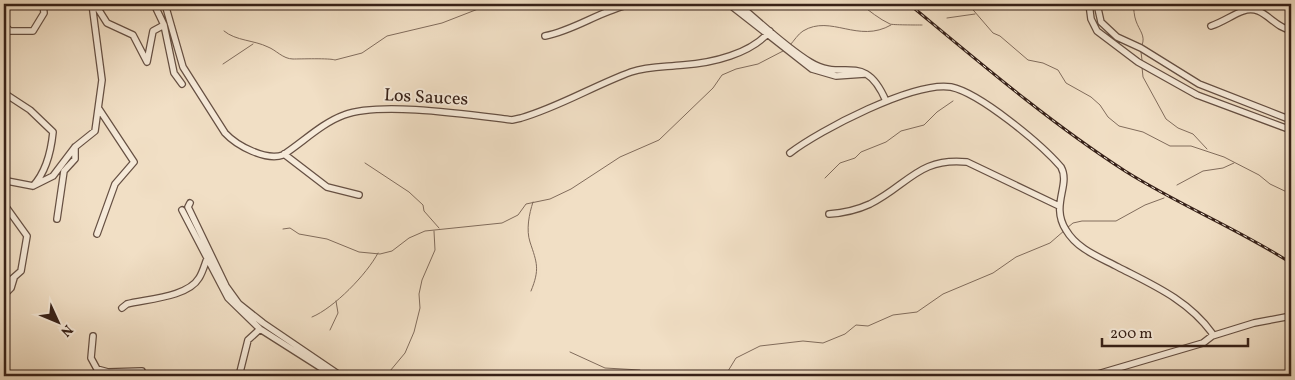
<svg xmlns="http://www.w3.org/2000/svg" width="1295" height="380" font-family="Vollkorn,serif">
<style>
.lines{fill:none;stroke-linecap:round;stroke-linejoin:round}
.stream{stroke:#816c5c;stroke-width:1}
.street-casing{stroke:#665043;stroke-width:8}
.street{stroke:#f6ead9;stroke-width:5.5}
.rail-casing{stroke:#372118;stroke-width:3}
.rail{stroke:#f6ead9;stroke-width:1;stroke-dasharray:4;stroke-linecap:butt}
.labels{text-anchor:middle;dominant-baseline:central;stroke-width:4;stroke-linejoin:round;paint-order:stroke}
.street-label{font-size:18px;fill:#372118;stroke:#f6ead9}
</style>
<rect width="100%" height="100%" fill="#f1dfc5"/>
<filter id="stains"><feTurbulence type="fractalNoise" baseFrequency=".004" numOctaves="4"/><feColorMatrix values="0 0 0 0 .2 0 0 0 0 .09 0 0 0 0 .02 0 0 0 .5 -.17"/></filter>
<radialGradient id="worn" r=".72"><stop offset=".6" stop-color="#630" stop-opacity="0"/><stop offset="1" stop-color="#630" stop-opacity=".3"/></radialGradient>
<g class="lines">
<path class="stream" d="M860,4c10,7 19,15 30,20 2,1 27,1 32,1
M968,4l25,29 7,3 28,24 15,3 15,7 8,13 25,14 9,8 8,12 11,9 24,6 27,14h21l33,11 35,18 11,9 21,10
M1133,4c1,5 1,12 3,17 3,9 10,15 6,24
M947,18l28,-4
M224,31c12,10 30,9 44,16 8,3 15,12 25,12 7,0 37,-1 42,1l27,-7 25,-17 55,-13 49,-19
M790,45c4,-4 8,-11 13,-14 28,-17 55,13 88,-6
M1141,52l1,8
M223,64l30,-20
M1142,67l1,10 23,42 12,9 15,6 14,15
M365,163l44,29 14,13 1,6 15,17
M825,178l15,-15 15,-5 6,-6 25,-10 15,-11 23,-6 13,-13 16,-11
M1177,185l26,-14 20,-3 11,-5
M1067,228l6,-5 9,-2h34l29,-16 19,-7
M283,229l7,-1 9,6 28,5 32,13 21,2 12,-3 17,-13 16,-7 77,-8 16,-8 8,-11 24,-5 21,-10 49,-32 39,-17 54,-52 9,-13 14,-6 22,-5 27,-14
M531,291c9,-22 6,-28 -1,-49 -4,-12 -1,-28 3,-40
M312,317c22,-9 55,-43 66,-64
M330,330l8,-17 -2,-12
M570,352l35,16 35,2 8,6
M390,371l15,-18 9,-21 6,-24 -1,-14 3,-14 13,-30 -1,-19
M725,376l11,-18 24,-12 43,-5 20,2 22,-9 11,-9 12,1 25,-11 24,-3 26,-18 50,-21 23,-16 34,-14 15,-13"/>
<defs>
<path id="street" d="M95,4l12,19 26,12 14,27 6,-31 11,-6
M154,4l10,21 10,48 8,11
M165,4l18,63 42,66c12,13 41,28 58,22 20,-13 39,-32 61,-40 36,-14 127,0 168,5l9,-2c38,-11 72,-32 110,-46 17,-6 34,-5 52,-7 29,-2 68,-11 87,-34
M729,4l83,65 24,7 29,-2
M738,4c23,19 46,42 72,58 34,21 54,-12 76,39
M1089,4l2,15 6,12 41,31 59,33 94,35
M1097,4l4,18 16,15 24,11 58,36 92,36
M4,25l6,6h23l11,-18 -1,-9
M1211,26c12,-4 21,-11 32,-15 20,-8 30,17 48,19
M545,36c31,-6 56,-26 87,-32
M4,93l26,17 23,22c-2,20 -7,40 -20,54l-26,-5 -3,2
M790,153c30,-23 124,-72 161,-66 29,6 90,57 110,80 10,18 -11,38 5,63 11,19 33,27 52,37 35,18 70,33 94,66v3
M284,154l43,33 32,8
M33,186l20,-10 22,-29 20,-16 7,-51 -10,-76
M190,203l-2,4 38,79 13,18 24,19 78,53
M4,204l23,32 -6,35 -17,15
M182,210l46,88 32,31 74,47
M829,214c15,-1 28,-4 41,-10 38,-19 49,-47 97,-42l92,44
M57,219l7,-48 11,-12v-12
M97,234l18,-50 19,-22 -35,-53
M4,295l7,-7 3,-10
M122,308l5,-4c20,-5 61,-7 72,-26 4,-6 6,-15 9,-22
M93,336l-2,22 6,11 11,3 34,-1 1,5
M239,376l9,-36 12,-11
M1091,376l112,-33 9,-7 42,-13 37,-7"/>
</defs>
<use href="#street" class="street-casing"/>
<use href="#street" class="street"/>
<defs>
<path id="rail" d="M909,4c70,58 140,118 216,167 54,34 113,58 166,92"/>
</defs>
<use href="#rail" class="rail-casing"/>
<use href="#rail" class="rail"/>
</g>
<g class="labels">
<g class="street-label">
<text transform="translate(426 98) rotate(3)">Los Sauces</text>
</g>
</g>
<rect width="1295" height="380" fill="none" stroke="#f1dfc5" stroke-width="20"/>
<rect x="5" y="5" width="1285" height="370" fill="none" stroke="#372118" stroke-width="2.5"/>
<rect x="10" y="10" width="1275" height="360" fill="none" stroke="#372118"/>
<g transform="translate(58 322) rotate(134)" stroke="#f6ead9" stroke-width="4" paint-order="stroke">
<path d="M0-4L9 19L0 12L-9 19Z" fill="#372118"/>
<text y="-8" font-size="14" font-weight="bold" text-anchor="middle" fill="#372118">N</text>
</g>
<path d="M1102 338v8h146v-8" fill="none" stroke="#372118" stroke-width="2.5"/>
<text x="1110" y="338" font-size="15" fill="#372118" stroke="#f6ead9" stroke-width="4" paint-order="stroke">200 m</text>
<rect width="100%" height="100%" filter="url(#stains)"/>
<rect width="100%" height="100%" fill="url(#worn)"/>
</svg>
